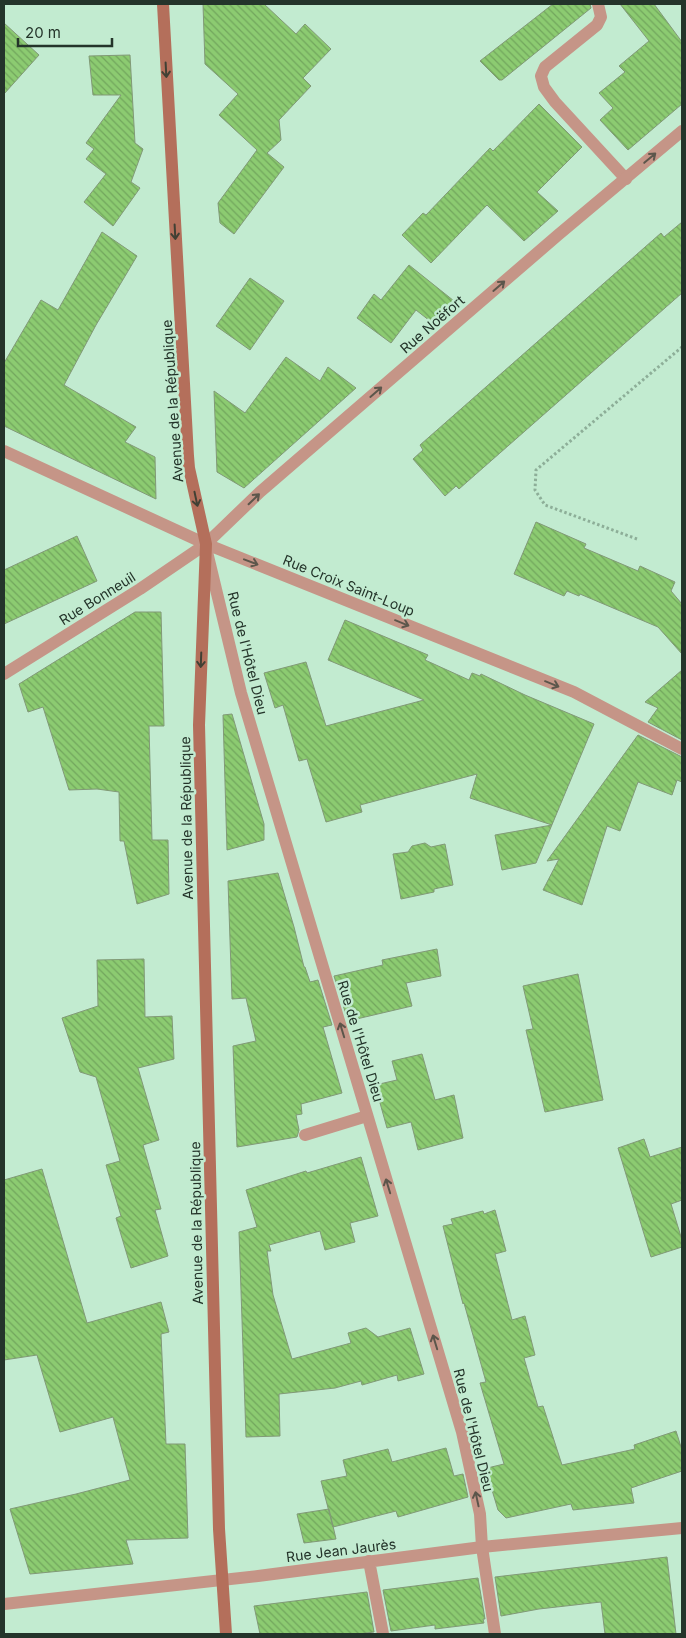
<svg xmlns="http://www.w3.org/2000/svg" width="686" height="1638" font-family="Inter,sans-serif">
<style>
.building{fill:url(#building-back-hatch);stroke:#819977}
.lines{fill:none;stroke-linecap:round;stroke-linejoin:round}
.path{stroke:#8dae98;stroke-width:3;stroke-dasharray:2.5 2.5;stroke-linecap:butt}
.lane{stroke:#c59587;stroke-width:12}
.street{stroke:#c59587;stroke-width:12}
.secondary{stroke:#b46f5b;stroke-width:12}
.oneway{stroke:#414034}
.oneway2{stroke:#5c564b}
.labels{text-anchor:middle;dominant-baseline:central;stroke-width:5;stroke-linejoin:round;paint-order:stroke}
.street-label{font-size:14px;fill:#24342a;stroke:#c2ebd0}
</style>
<defs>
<pattern id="building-back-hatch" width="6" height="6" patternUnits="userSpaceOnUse" patternTransform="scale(1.25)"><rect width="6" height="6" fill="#8ccb71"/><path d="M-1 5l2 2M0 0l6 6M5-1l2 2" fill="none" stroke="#72a65d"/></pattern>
</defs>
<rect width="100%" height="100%" fill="#c2ebd0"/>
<path class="building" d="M203,4h61l32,30 9,-10 26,25 -28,29 8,8 -32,34 2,20 -14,13 17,14 -50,67 -14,-11 -2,-20 39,-53 -38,-35 19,-21 -33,-30z
M553,4h37l1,4 -89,72h-3l-19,-19z
M620,4h34l28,38v62l-54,46 -28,-30 13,-12 -14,-15 26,-21 -6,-6 30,-25z
M4,23l35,32 -35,39z
M130,55l5,88 8,6 -12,33 9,6 -27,38 -29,-24 22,-28 -20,-15 8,-10 -8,-6 35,-48h-28l-4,-39z
M539,104l43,43 -45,45 21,19 -34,30 -37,-36 -56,58 -29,-28 21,-22 3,2 64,-67 3,3z
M682,222v71l-223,196 -3,-3 -11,10 -32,-37 10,-9 -3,-5 241,-212 3,4z
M102,232l35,24 -41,69 -32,60 72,42 -11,15 30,15 1,42 -152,-73v-63l37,-63 17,10z
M409,265l45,36 -24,20 -14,-11 -25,33 -34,-25 17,-24 7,6z
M250,278l34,23 -34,49 -34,-24z
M286,357l34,24 8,-14 28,21 -112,100 -27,-16 -3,-81 31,22z
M536,522l50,22 -2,4 54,23 2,-5 35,16 -4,9 11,13v50l-24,-27 -78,-33 -1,2 -12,-5 -3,5 -50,-22z
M77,536l20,45 -93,43v-54z
M135,612h26l3,114h-15l3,114h16l1,54 -32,10 -13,-63h-4l-1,-49 -22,-3 -28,1 -26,-83 -15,5 -9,-28z
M345,620l83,35 -3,5 44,20 3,-7 8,3 1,-2 44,21 69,29 -58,139 -34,7 -7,-35 57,-10 -82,-27 7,-24 -117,31 2,7 -36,10 -19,-63 -8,2 -16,-56 -8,3 -11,-35 42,-11 20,64 98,-26 -96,-40z
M682,670v70l-34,-18 10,-14 -13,-6z
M232,714l32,110v16l-37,10 -4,-135z
M638,735l44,22v25l-5,-2 -5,15 -34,-13 -18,49 -13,-5 -25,79 -39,-15 16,-31 -12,2z
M425,843l6,4 14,-3 8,41 -19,4v3l-33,7 -8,-45 15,-2 4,-6z
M278,873l16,54 10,40h1l5,15 8,-2 14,45 -9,2 19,66 -41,11 1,10 -6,1 3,15 -2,7 -60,10 -4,-101 23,-5 -10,-43 -14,1 -4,-118z
M437,949l4,27 -35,7 6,23 -64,15 -14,-45 49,-11 -1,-5z
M144,959l1,58 27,-1 2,43 -36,9 21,72 -16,5 18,64 -6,1 13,46 -37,12 -15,-50 5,-2 -15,-51 14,-4 -24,-84 -16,-5 -18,-54 36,-12 -1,-46z
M578,974l25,126 -58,12 -19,-82 7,-1 -10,-43z
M422,1054l13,46 19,-5 9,43 -45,12 -7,-28 -24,6 -12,-43 22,-5 -5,-19z
M644,1139l6,18 32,-10v53l-11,4 11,36v7l-31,10 -33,-109z
M361,1157l17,59 -28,7 5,19 -30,8 -5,-19 -51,14 2,6h-4l6,44 19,64 59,-16 -3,-10 18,-5 12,9 32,-9 14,46 -26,7 -1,-6 -35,10 -1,-4 -26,7 -56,6 1,42 -34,1 -7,-205 18,-5 -11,-37 60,-19 1,2z
M42,1169l45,154 74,-21 8,30 -8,2 5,110h19l3,94 -62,2 7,24 -103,10 -20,-65 66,-15 54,-14 -17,-63 -53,15 -23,-77 -33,5v-180z
M495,1210l11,41 -11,3 17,66 13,-4 10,39 -11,3 14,49 5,-1 19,59 73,-16 -1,-4 42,-14 6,19v21l-51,17 3,15 -61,7 -2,-6 -65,14 -8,-8 -6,-20 -8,2 -5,-22 25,-6 -24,-81 6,-1 -22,-79 -1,1 -20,-78 10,-2 -2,-5 32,-8 1,3z
M446,1448l8,28 9,-2 5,23 -70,20 -2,-6 -63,16 -12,-46 26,-5 -4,-16 45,-11 4,13z
M329,1509l7,30 -32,4 -7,-29z
M667,1557l9,77h-71l-4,-32 -62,7 -38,7 -6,-39z
M478,1578l7,41h-2l1,4 -49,6v-4l-44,6 -8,-41z
M367,1592l7,40 -15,2h-99l-6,-28z"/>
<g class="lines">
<path class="path" d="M637,539l-92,-34 -10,-15 1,-20 146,-123"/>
<path class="lane" d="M598,4l3,13 -4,8 -52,42 -4,9 3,11 11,15 71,77
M305,1135l62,-19
M482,1547l13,87"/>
<path class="street" d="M4,451l202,93 368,148 108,57
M207,552l34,141 221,739 18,82 2,33
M4,674l136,-85 66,-45 54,-52 298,-257 124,-104
M369,1561l14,73
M4,1604l254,-28 224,-29 200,-19"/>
<path class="secondary" d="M163,4l25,452 1,12 17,76 -7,181 20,804 7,105"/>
</g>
<defs><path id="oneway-shaft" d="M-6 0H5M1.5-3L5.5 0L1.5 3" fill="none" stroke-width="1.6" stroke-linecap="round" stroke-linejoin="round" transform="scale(1.25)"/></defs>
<g class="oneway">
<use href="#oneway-shaft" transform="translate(166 70) rotate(87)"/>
<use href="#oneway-shaft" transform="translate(175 232) rotate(87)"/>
<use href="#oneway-shaft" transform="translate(196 499) rotate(78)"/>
<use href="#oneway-shaft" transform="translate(201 660) rotate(92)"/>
</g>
<g class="oneway2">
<use href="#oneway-shaft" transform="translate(650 158) rotate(-40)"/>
<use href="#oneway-shaft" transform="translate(499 286) rotate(-41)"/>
<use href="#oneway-shaft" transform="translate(376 392) rotate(-41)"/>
<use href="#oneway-shaft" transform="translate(254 499) rotate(-44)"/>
<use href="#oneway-shaft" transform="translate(251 562) rotate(21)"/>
<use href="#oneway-shaft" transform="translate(402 623) rotate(22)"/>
<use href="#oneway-shaft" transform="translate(552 684) rotate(22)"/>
<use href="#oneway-shaft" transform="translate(342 1030) rotate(-107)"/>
<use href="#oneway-shaft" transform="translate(388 1186) rotate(-107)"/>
<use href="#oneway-shaft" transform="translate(435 1342) rotate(-107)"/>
<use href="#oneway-shaft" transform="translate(477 1499) rotate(-102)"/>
</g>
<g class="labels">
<g class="street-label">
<text transform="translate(432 324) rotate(-41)">Rue Noëfort</text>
<text transform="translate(172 401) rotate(-94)">Avenue de la République</text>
<text transform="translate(349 585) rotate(22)">Rue Croix Saint-Loup</text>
<text transform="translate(97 598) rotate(-32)">Rue Bonneuil</text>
<text transform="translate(248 653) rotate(76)">Rue de l'Hôtel Dieu</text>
<text transform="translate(186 818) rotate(-91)">Avenue de la République</text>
<text transform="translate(361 1041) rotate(73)">Rue de l'Hôtel Dieu</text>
<text transform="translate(196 1223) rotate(-91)">Avenue de la République</text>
<text transform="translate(474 1430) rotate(76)">Rue de l'Hôtel Dieu</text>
<text transform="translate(341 1550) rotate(-7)">Rue Jean Jaurès</text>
</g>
</g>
<rect width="686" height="1638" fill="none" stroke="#24342a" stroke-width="10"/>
<path d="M18 38v8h94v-8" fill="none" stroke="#24342a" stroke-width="2.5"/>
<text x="25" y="38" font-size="15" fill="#24342a" stroke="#c2ebd0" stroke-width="4" paint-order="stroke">20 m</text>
</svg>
